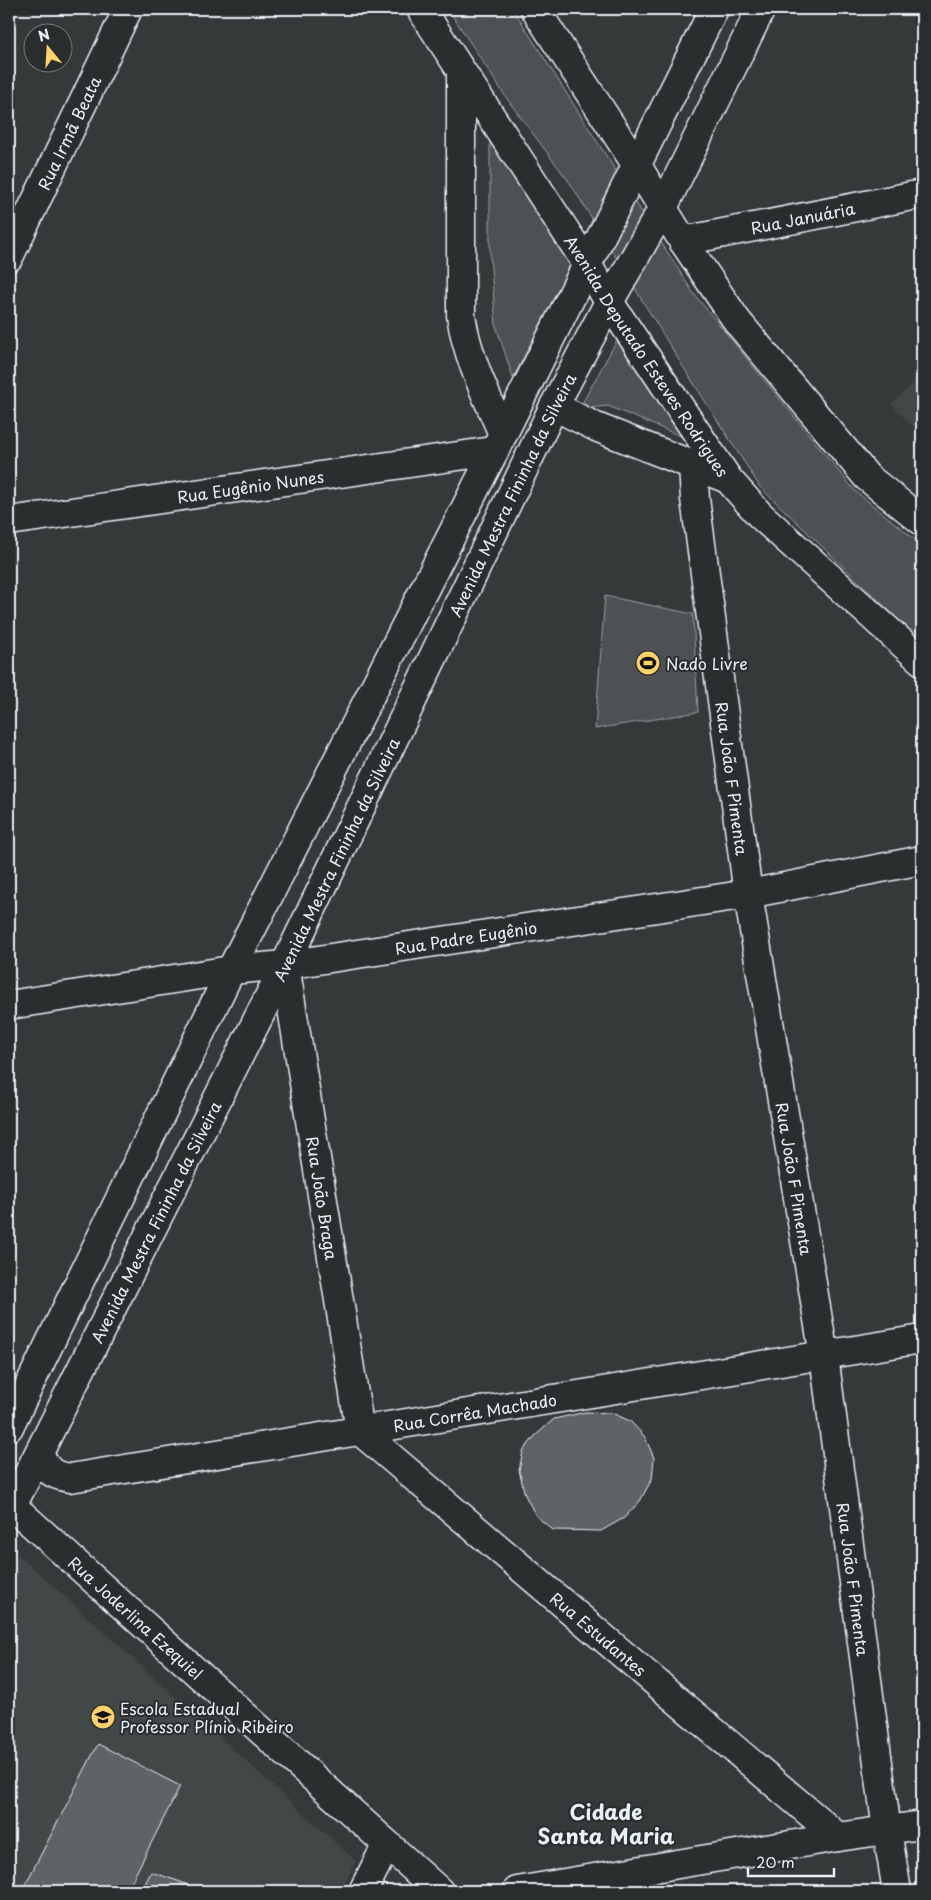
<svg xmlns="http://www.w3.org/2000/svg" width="931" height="1900" font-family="'Playpen Sans',sans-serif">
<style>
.built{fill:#424647}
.green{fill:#4d5152;stroke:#9aa1a5}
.building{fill:#5f6365;stroke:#e8f1f8}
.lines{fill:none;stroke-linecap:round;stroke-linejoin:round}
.minor-casing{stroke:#e8f1f8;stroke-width:31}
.tertiary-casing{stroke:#e8f1f8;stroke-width:31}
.secondary-casing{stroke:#e8f1f8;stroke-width:31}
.minor{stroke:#2a2d2e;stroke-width:28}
.tertiary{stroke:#2a2d2e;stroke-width:28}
.secondary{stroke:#2a2d2e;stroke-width:28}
.labels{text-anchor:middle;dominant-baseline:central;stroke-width:4;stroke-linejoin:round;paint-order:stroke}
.street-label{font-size:16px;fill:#e8f1f8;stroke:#2a2d2e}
.poi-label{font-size:16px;fill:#e8f1f8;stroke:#2a2d2e;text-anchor:start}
.district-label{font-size:21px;font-weight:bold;fill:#e8f1f8;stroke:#2a2d2e}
</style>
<rect width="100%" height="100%" fill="#35393a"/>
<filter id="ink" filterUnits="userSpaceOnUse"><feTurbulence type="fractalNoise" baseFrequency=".02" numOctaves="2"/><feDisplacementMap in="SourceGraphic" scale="10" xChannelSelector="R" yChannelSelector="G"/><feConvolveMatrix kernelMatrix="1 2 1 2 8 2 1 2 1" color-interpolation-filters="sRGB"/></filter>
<g filter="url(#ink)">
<path class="built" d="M922,374v62l-31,-32z
M18,1554l338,307 -15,30h-332v-317z"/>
<path class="green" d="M448,9h65l181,285 161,197 67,54v97l-162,-155 -78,-122 -112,-182 -60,-80z
M490,132l85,125 -62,121 -17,-52 -6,-70z
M622,331l68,109 -82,-34 -29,3z
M605,596l88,18 5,98 -103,17z"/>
<path class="building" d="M586,1412l26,1 18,8 15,16 9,21 -2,21 -12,22 -16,17 -23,13 -48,-1 -17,-14 -11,-21 -6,-25 4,-19 12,-15 19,-17z
M98,1744l82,42 -53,105h-105z
M151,1872l27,9 24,10h-58l-2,-1z"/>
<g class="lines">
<defs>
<g id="minor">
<path id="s1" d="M683,241l239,-47"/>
<path id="s2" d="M9,257l119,-248"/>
<path id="s3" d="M693,465l2,34 53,395 76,462 63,475 10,60"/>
<path id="s4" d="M9,521l484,-70"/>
<path id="s5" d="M285,965l75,466 478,406"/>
<path id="s6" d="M9,1005l222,-35 54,-5 463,-71 174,-34"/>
<path id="s7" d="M39,1454c9,17 11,21 31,24l852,-139"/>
<path id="s8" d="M9,1503l430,388"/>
<path d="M363,1891l24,-47"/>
<path d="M517,1891l321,-54 84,-12"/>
</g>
<g id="tertiary">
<path id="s9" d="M421,9l166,255 22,38 119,177 32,36 162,146"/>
<path d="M535,9l101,155 47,77 54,80 130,156 55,44"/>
</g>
<g id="secondary">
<path d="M461,73v242c6,42 25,80 42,119"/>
<path d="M554,406l42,21 132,52"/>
<path d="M9,1427l222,-457 272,-536 211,-425"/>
<path id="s10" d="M9,1512l276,-547 269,-559 55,-104 54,-94 98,-199"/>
</g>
</defs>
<use href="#minor" class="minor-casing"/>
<use href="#tertiary" class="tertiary-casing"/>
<use href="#secondary" class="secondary-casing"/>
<use href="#minor" class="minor"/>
<use href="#tertiary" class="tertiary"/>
<use href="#secondary" class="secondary"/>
</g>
</g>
<defs>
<symbol id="stadium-disc" viewBox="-11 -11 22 22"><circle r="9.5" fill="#ffd166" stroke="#2a2d2e"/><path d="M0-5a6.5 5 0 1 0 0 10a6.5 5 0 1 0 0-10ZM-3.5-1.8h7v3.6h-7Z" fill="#111"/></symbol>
<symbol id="school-disc" viewBox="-11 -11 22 22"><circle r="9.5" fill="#ffd166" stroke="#2a2d2e"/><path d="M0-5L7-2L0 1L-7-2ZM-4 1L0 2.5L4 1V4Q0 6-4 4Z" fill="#111"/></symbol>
</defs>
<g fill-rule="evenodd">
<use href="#stadium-disc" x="634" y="649" width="28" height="28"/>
<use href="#school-disc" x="89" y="1703" width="28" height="28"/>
</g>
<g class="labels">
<g class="street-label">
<text stroke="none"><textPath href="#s2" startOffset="138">Rua Irmã Beata</textPath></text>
<text stroke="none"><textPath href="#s1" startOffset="122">Rua Januária</textPath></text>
<text stroke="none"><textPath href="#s9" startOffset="414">Avenida Deputado Esteves Rodrigues</textPath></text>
<text stroke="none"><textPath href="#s4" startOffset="244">Rua Eugênio Nunes</textPath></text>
<text stroke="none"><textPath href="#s10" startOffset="1135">Avenida Mestra Fininha da Silveira</textPath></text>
<text stroke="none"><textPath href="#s3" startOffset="316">Rua João F Pimenta</textPath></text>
<text stroke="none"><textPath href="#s10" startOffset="730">Avenida Mestra Fininha da Silveira</textPath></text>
<text stroke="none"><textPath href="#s6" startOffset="462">Rua Padre Eugênio</textPath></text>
<text stroke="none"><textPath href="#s3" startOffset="721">Rua João F Pimenta</textPath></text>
<text stroke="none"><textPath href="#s5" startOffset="236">Rua João Braga</textPath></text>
<text stroke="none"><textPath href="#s10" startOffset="325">Avenida Mestra Fininha da Silveira</textPath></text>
<text stroke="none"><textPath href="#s7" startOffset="452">Rua Corrêa Machado</textPath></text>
<text stroke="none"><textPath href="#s3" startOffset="1126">Rua João F Pimenta</textPath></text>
<text stroke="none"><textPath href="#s8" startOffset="171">Rua Joderlina Ezequiel</textPath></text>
<text stroke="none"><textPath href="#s5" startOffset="785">Rua Estudantes</textPath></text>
</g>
<g class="poi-label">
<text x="666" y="663">Nado Livre</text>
<text x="120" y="1708">Escola Estadual<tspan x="120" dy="18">Professor Plínio Ribeiro</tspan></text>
</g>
<g class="district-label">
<text x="606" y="1811">Cidade<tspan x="606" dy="24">Santa Maria</tspan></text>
</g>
</g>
<rect width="931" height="1900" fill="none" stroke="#2a2d2e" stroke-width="30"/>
<rect x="15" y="15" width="901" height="1870" fill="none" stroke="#e8f1f8" stroke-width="2" filter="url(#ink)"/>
<g transform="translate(48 48) rotate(342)"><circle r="24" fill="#2a2d2e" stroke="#767b7f"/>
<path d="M0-4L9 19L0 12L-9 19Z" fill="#ffd166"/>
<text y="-8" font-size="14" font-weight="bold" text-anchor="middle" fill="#e8f1f8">N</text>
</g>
<path d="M748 1868v8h86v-8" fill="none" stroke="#e8f1f8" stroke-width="2.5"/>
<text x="756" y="1868" font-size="15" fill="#e8f1f8" stroke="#2a2d2e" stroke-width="4" paint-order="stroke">20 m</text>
</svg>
